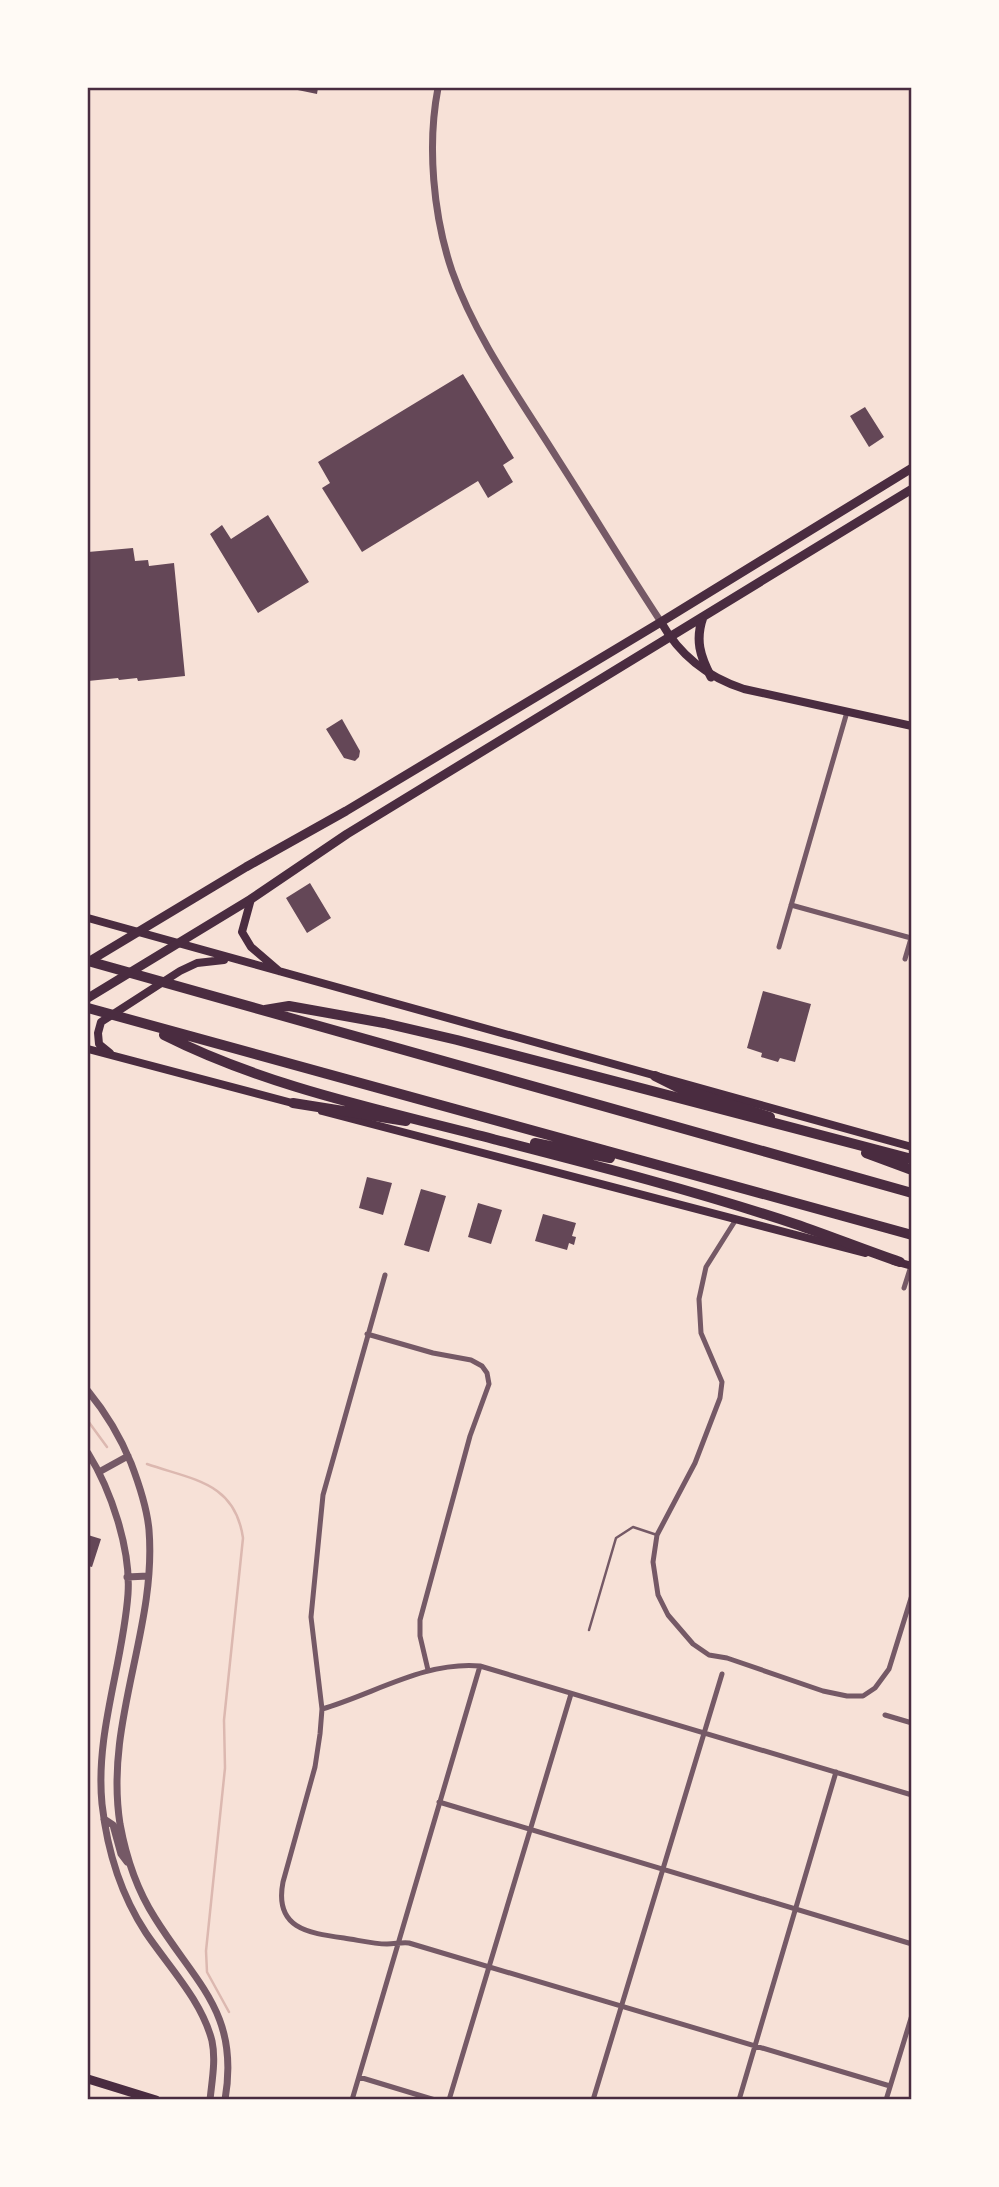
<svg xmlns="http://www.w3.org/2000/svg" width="999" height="2187" font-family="'Titillium Web',sans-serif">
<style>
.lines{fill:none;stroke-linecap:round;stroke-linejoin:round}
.stream{stroke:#dcb8b0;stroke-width:2.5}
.building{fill:#644757}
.service{stroke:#755966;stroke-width:2.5}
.minor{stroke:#755966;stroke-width:5}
.tertiary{stroke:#755966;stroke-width:7}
.secondary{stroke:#4a2c40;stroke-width:8}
.primary{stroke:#4a2c40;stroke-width:9}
.motorway{stroke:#4a2c40;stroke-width:10}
.neatline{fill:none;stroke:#4a2c40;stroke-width:2.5}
</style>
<rect width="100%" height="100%" fill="#f7e1d7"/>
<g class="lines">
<path class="stream" d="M88,1421l19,26
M147,1464c46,16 88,18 96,74l-19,182 1,48 -19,183 1,21 22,40"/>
</g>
<path class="building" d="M288,88h30l-1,6z
M463,374l51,84 -11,7 10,17 -25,16 -10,-17 -116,71 -40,-64 8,-5 -12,-21z
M865,407l19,30 -15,10 -19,-31z
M268,515l41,67 -51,31 -48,-79 12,-9 9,14z
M133,548l2,13 13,-1 1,6 25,-3 11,113 -47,5 -1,-3 -18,2 -1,-2 -30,3v-129z
M342,719l18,32 -1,6 -4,4 -11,-3 -18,-29z
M310,883l21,35 -24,15 -21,-35z
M763,991l48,13 -16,58 -15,-4 -2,4 -17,-5 1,-4 -15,-5z
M367,1177l25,6 -9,32 -24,-7z
M421,1189l25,7 -17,56 -25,-7z
M478,1203l24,7 -11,34 -23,-7z
M543,1214l33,9 -4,13 4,1 -2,8 -5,-2 -2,7 -32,-9z
M88,1535l13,4 -9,28 -4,-1z"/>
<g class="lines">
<path class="service" d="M589,1630l27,-92 17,-11 24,8"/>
<path class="minor" d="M791,905l120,33
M779,947l68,-235
M905,959l7,-24
M735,1221l-29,46 -7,32 2,34 21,49 -2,16 -25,65 -38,72 -4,27 5,33 10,20 25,29 16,11 18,3 96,33 24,5h16l12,-8 14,-19 23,-74
M385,1275l-62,220 -12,122 11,92 -2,25 -5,33 -32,115c-9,46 24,51 61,56 14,2 29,6 43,6 8,0 15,-2 22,-1l481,143
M904,1288l7,-22
M367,1334l66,19 38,7 11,6 5,7 2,11 -19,52 -50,184v16l8,34
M322,1709c52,-15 103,-48 158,-43l432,129
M885,1715l27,8
M439,1802l473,142
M359,2077l76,23
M352,2100l128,-434
M449,2100l122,-406
M593,2100l129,-426
M739,2100l97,-328
M886,2100l26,-85"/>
<path class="tertiary" d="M438,88c-11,57 -5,127 14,183 24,68 69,129 107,190 34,53 67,108 102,161
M88,1391c18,22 32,45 43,72 8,21 16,44 18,67 8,99 -45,192 -29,294 6,33 17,66 35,94 41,66 85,95 70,182
M88,1453c23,37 43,96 40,141 -5,70 -33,139 -26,210 5,45 19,91 44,129 23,34 56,68 66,108 4,19 0,39 -2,59
M99,1472l29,-16
M127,1577l21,-1
M104,1819l9,6 8,29 6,8"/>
<path class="secondary" d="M661,622c19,34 46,55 83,67l168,37
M251,899l-9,33 9,15 28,24
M88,918l824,229
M88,1049l208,55
M110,1053l-11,-9 -1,-11 3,-11 79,-51 17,-8 27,-3
M322,1111l543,142
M894,1261l18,5"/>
<path class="primary" d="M703,617c-8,23 -3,39 8,60
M88,962l158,-95 100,-56 315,-189 251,-154
M88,998l163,-99 96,-65 565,-345
M88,2079l68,21"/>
<path class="motorway" d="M88,961l824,232
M88,1008l824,227
M265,1010l24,-4 95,17 73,17 455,119
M164,1035c103,52 218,75 329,104 101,26 203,52 302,85 35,12 70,26 105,38
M655,1076l22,11 93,30
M293,1103l113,18
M535,1143l75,15
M866,1153l46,17"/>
</g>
<rect width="999" height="2187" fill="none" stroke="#fffaf5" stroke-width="178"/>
<rect x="89" y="89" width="821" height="2009" class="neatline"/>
</svg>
